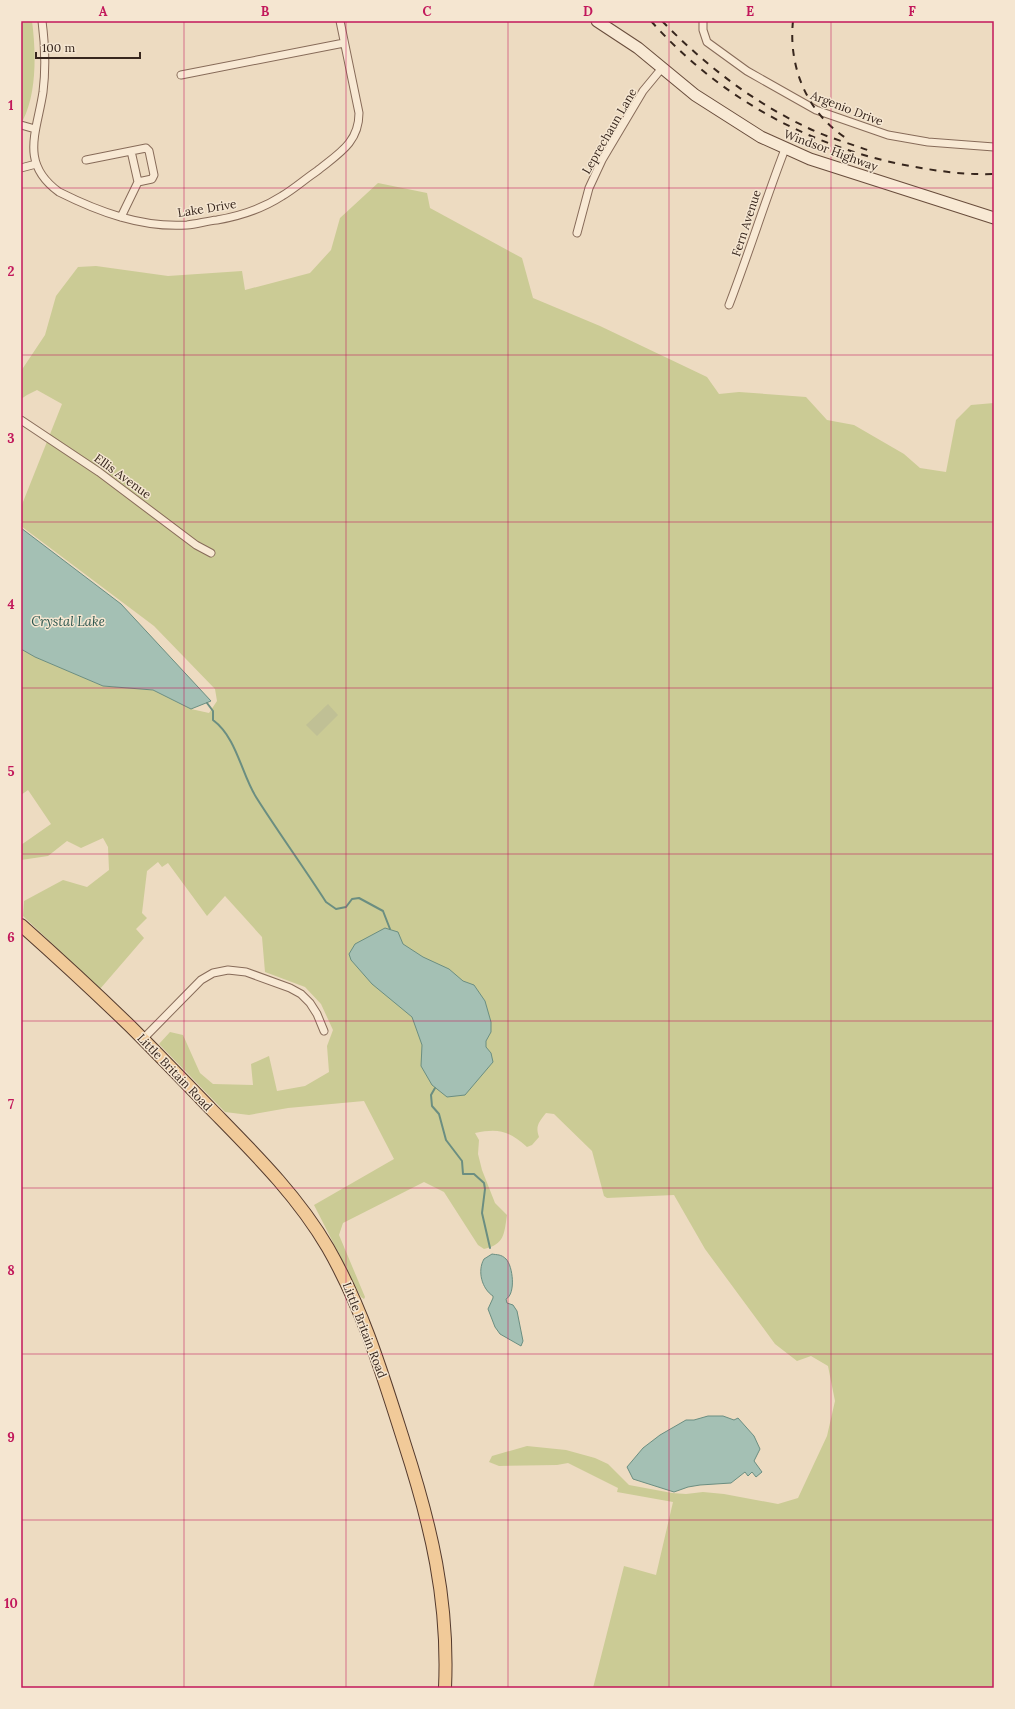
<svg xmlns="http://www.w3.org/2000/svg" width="1015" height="1709" font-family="Lora,serif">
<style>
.green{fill:#cbcb95}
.cemetery{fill:#c0c095}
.water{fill:#a4c0b4;stroke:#6b8e81}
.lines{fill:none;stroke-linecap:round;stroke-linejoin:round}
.stream{stroke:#6b8e81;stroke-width:2}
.minor-casing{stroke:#876b59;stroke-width:9}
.secondary-casing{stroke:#694d3c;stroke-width:13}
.primary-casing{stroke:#543a2d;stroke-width:14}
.minor{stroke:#f8e9d4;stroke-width:7}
.secondary{stroke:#f8e9d4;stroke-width:11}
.primary{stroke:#f1ca99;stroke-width:12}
.rail{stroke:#37261d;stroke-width:2;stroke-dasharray:7 7;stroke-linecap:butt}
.grid{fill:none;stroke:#c2185b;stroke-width:1;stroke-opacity:0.55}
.labels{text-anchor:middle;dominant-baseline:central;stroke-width:3;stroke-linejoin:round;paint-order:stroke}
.street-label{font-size:12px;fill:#37261d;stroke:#f5e6d1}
.water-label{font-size:13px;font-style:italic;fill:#2c564e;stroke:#f5e6d1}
.neatline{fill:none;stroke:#c2185b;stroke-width:1.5}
.grid-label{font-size:13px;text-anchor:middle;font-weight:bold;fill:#c2185b}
</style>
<rect width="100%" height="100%" fill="#eddbc1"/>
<path class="green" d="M21,21h11c4,30 5,72 -9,99h-2z
M378,183l49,10 3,15 92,50 11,40 67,28 107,51 12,17 20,-2 67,5 21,23 27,5 50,29 16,14 26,4 10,-52 15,-15 23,-2 -1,63 1,1v1221h-401l31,-122 32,9 17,-73 -56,-10 1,-4 -50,-25 -11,2 -58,1 -10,-4 3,-6 35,-10 39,4 29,8 13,6 21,21 43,8 14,1 17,-2 21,2 54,10 20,-6 29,-62 8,-35 -7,-35 -17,-10 -14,5 -22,-17 -70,-95 -31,-54 -67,3 -3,-2 -12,-45 -38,-37 -8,-1c-7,9 -11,13 -7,24l-7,8 -5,2c-18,-16 -28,-19 -52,-14l4,7 -1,14 4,16 13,33 12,12c-3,19 -2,29 -23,34l-6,-4 -34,-53 -20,-10 -81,41 -4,12 26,62 -1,2 -3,-2 -47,-92 80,-46 -30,-58 -76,7 -39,7 -24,-3 -66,-68 11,-12 13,3 17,38 13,11 40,1 -2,-21 18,-8 8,35 28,-5 24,-14 -2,-26 6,-16 -12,-26 -16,-17 -40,-15 -3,-35 -37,-41 -18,20 -39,-53 -6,4 -4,-5 -11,9 -5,42 5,5 -11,11 8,9 -44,51 -77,-73 1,-15 39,-21 24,7 22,-17 -1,-23 -5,-9 -22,10 -14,-7 -19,15 -27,4v-15l30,-21 -23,-34 -7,5v-146l14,8 68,29 50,4 38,19 18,4 8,-12 -2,-12 -61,-63 -133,-100v-19l41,-103 -25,-14 -10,5 -6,4v-28l24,-36 11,-39 22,-29 18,-1 72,10 74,-5 3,19 65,-17 21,-23 9,-32z"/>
<path class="cemetery" d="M328,704l10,11 -21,21 -11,-11z"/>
<path class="water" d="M21,528l100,76 90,97 -20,8 -38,-19 -50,-4 -68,-29 -14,-8z
M385,928l13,4 5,12 20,13 26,12 14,12 11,4 11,16 6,21v10l-5,9v6l5,6 2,9 -28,33 -18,2 -15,-12 -11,-19 1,-21 -10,-28 -40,-33 -21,-24 -2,-6 6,-10z
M492,1254c5,1 9,0 14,5 7,7 10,35 0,40l1,4 6,2 4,6 6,30 -2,5 -21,-12 -5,-7 -7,-18 5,-11v-2c-11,-7 -16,-25 -9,-37z
M708,1416h15l11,4 4,-2 16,18 6,13 -6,12 8,11 -6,5 -4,-5 -4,4 -3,-4 -14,11 -31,2 -12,2 -14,5 -41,-13 -6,-12 16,-19 17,-13 26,-15h8z"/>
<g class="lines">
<path class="stream" d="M207,703l6,8v9c24,18 28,53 43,77 22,35 47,69 70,105l10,7 10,-2 6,-8 7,-1 24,13 7,18
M435,1088l-4,7 1,11 7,8 7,26 16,21 1,13h11l10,9 1,6 -3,24 8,35"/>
<defs>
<path id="minor" d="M42,21c3,23 4,47 1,71 -6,40 -24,71 16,100 40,20 83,36 128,33 10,-1 20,-4 30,-5 23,-4 45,-11 65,-24 12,-7 23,-17 35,-25 21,-17 42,-28 42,-58l-19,-92
M703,21v9l4,12 40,29 69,39 72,25 40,7 66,5
M181,75l163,-32
M21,125l14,4
M131,151l15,-3 3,3 5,24 -2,4 -14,3
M86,160l45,-9 7,31 -17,35
M21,168l15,-4
M577,233l12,-45 13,-28 41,-69 19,-23
M729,305c20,-52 36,-104 56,-156
M21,420l78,52 97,73 15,8
M143,1039l58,-59 12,-7 15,-3 18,2 44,16 11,6 9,9 7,11 7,17"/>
<path id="secondary" d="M597,21l41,27 57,47 66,42 49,22 184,59"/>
<path id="primary" d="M21,925c37,33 74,67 110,102 27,27 53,54 80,82 42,43 86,86 117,139 35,61 55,128 76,194 27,83 45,158 41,246"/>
</defs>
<use href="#minor" class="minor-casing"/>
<use href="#secondary" class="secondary-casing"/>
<use href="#primary" class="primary-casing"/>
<use href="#minor" class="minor"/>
<use href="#secondary" class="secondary"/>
<use href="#primary" class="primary"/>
<path class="rail" d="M651,21c70,79 166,130 270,147 24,4 48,7 73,6
M662,21c42,43 88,79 142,105 21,11 45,17 66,25
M793,21c-5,47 15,94 56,119"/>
</g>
<path class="grid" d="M184,21v1667M346,21v1667M508,21v1667M669,21v1667M831,21v1667M21,188h973M21,355h973M21,522h973M21,688h973M21,854h973M21,1021h973M21,1188h973M21,1354h973M21,1520h973"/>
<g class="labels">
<g class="street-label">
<text transform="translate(847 108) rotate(21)">Argenio Drive</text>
<text transform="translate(609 131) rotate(-60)">Leprechaun Lane</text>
<text transform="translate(831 150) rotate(20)">Windsor Highway</text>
<text transform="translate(207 208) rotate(-9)">Lake Drive</text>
<text transform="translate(746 223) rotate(-72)">Fern Avenue</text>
<text transform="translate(123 476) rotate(36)">Ellis Avenue</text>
<text transform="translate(175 1072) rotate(46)">Little Britain Road</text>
<text transform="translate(365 1330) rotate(69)">Little Britain Road</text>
</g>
<g class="water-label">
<text x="68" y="621">Crystal Lake</text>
</g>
</g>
<rect width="1015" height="1709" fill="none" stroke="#f5e6d1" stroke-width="44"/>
<path d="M36 52v6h104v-6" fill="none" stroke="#37261d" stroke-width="2"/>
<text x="42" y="52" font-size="12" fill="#37261d" stroke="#f5e6d1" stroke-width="3" paint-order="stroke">100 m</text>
<rect x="22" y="22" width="971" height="1665" class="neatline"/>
<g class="grid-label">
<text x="103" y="16">A</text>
<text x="265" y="16">B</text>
<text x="427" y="16">C</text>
<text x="588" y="16">D</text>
<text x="750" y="16">E</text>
<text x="912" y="16">F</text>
<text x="11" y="110">1</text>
<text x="11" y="276">2</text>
<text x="11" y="443">3</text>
<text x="11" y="609">4</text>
<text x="11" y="776">5</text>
<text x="11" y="942">6</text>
<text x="11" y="1109">7</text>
<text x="11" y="1275">8</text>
<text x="11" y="1442">9</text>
<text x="11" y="1608">10</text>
</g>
</svg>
